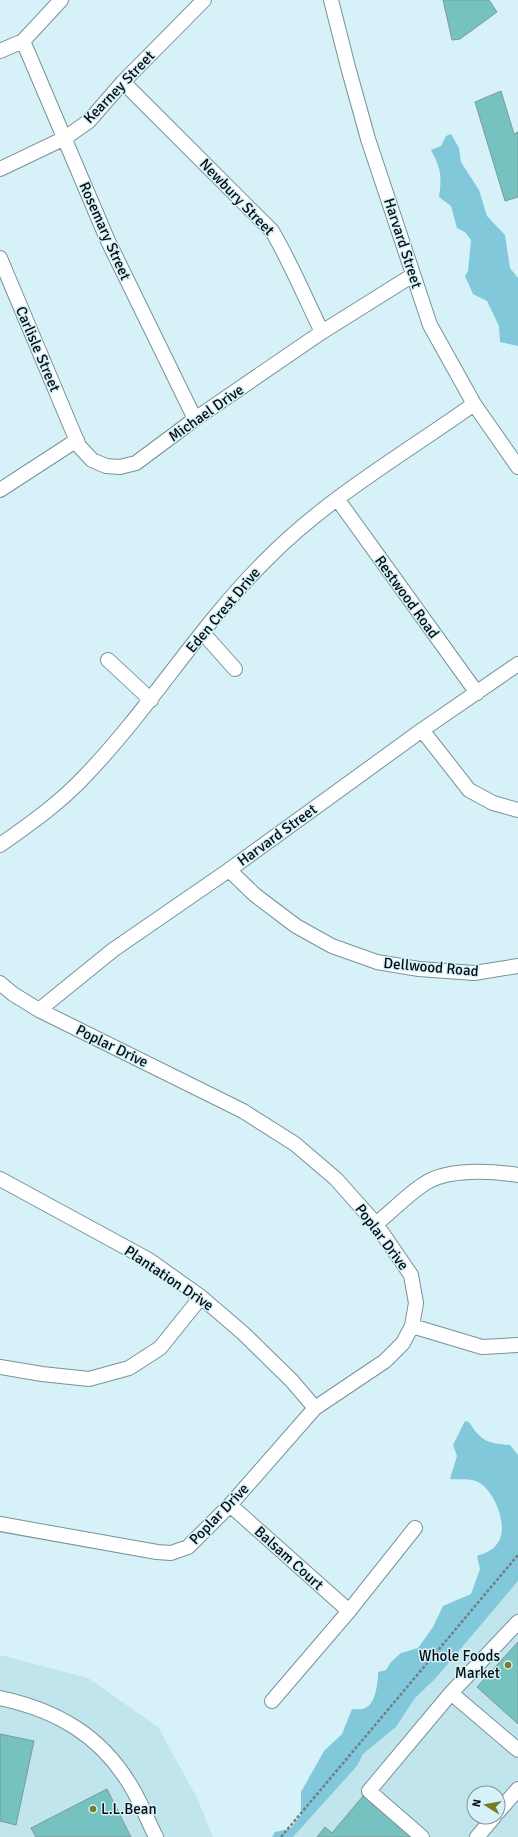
<svg xmlns="http://www.w3.org/2000/svg" width="518" height="1837" font-family="Signika,sans-serif">
<style>
.built{fill:#c1e5ed;fill-rule:evenodd}
.forest{fill:#81c9da}
.building{fill:#76c2c0;stroke:#7e9998}
.lines{fill:none;stroke-linecap:round;stroke-linejoin:round}
.minor-casing{stroke:#799298;stroke-width:16}
.path{stroke:#6e8085;stroke-width:2.5;stroke-dasharray:3 2;stroke-linecap:butt}
.minor{stroke:#fff;stroke-width:14}
.poi-dot{fill:#787c25;stroke:#d6f1f8;stroke-width:1.5}
.labels{text-anchor:middle;dominant-baseline:central;stroke-width:3;stroke-linejoin:round;paint-order:stroke}
.street-label{font-size:15px;fill:#050d10;stroke:#d6f1f8}
.poi-label{font-size:15px;fill:#050d10;stroke:#d6f1f8;text-anchor:end}
</style>
<rect width="100%" height="100%" fill="#d6f1f8"/>
<path class="built" d="M518,1581v256h-225l64,-71 6,-12 33,-27 19,-29 21,-20zM474,1793h24v24h-24z
M0,1655l88,23 70,49 39,71 16,39h-213z"/>
<path class="forest" d="M451,134l8,14 2,14 18,28 8,26 18,19 5,33 8,10v68l-18,-4 -1,-16 -12,-25 -14,-7 -8,-18 3,-5 3,-31 -6,-8 -8,-4 -6,-22 -12,-9c3,-20 2,-29 -8,-47l10,-4 5,-10z
M465,1421l4,1c13,20 18,21 41,23l8,10v126l-82,97 -21,20 -19,29 -33,27 -6,12 -64,71h-21l3,-5 15,-3 11,-14v-23l23,-41 18,-17 10,-25c4,0 10,1 13,-1 11,-4 13,-26 13,-36l8,-2 5,-8 10,-9 17,-5 15,-21 10,-21 28,-12 9,-25 -3,-13c9,-3 17,-6 22,-15 9,-17 -5,-51 -21,-59 -8,-4 -20,-2 -28,-3l7,-23 -4,-11z"/>
<path class="building" d="M443,0h46l8,12 -37,27 -8,1z
M501,91l13,43 4,-2v65l-13,4 -30,-99z
M518,1642v82l-41,-37z
M0,1734l34,7 -18,84 -16,-4z
M107,1789l24,48h-95l-5,-9z
M363,1796l48,40 -1,1h-93l8,-10 7,6z"/>
<g class="lines">
<defs>
<path id="minor" d="M331,0l17,67 20,72 62,186 44,79 44,63
M23,41l85,200 87,178
M0,51l23,-10 38,-41
M123,82l149,149c19,32 33,67 50,101
M0,169l65,-31 24,-17 34,-39 81,-82
M0,258l79,188 13,14 14,6 14,1 16,-4 59,-44 127,-87 91,-57
M0,490l77,-50
M338,500l139,193
M203,633l32,36
M108,660l43,40
M422,730l47,60 24,13 25,7
M0,845c31,-22 60,-42 86,-70 65,-68 114,-150 181,-216 60,-61 137,-105 207,-155
M229,870l26,25 41,31 36,20 45,16 42,7 55,4 44,-7
M0,983l13,11 26,16 204,101 52,33 41,35 40,45 35,51 5,28 -4,23 -9,17 -18,18 -70,47 -85,97 -42,42 -17,6 -14,-1 -157,-28
M39,1010l74,-60 116,-80 193,-140 96,-66
M0,1179l149,81 52,37 42,36 49,48 23,27
M376,1224c16,-13 31,-29 48,-40 23,-16 68,-13 94,-9
M412,1326l70,21 36,-2
M0,1367l42,7 47,5 40,-11 31,-20 41,-51
M230,1505l119,106
M451,1693l67,-71
M0,1698c57,12 102,38 132,90 9,15 16,33 24,49
M272,1701l77,-90 66,-83
M498,1812l20,-23
M422,1837l-53,-46 82,-98 67,57
M477,1837l17,-20"/>
</defs>
<use href="#minor" class="minor-casing"/>
<path class="path" d="M281,1837l237,-282"/>
<use href="#minor" class="minor"/>
</g>
<g class="poi-dot">
<circle cx="508" cy="1665" r="4"/>
<circle cx="93" cy="1809" r="4"/>
</g>
<g class="labels">
<g class="street-label">
<text transform="translate(119 87) rotate(-46)">Kearney Street</text>
<text transform="translate(237 197) rotate(46)">Newbury Street</text>
<text transform="translate(105 231) rotate(66)">Rosemary Street</text>
<text transform="translate(403 243) rotate(72)">Harvard Street</text>
<text transform="translate(38 349) rotate(67)">Carlisle Street</text>
<text transform="translate(206 413) rotate(-35)">Michael Drive</text>
<text transform="translate(407 597) rotate(54)">Restwood Road</text>
<text transform="translate(223 610) rotate(-50)">Eden Crest Drive</text>
<text transform="translate(277 835) rotate(-36)">Harvard Street</text>
<text transform="translate(431 967) rotate(5)">Dellwood Road</text>
<text transform="translate(112 1046) rotate(26)">Poplar Drive</text>
<text transform="translate(382 1237) rotate(53)">Poplar Drive</text>
<text transform="translate(169 1278) rotate(34)">Plantation Drive</text>
<text transform="translate(219 1514) rotate(-46)">Poplar Drive</text>
<text transform="translate(289 1558) rotate(42)">Balsam Court</text>
</g>
<g class="poi-label">
<text x="500" y="1656">Whole Foods<tspan x="500" dy="17">Market</tspan></text>
<text x="101" y="1809" text-anchor="start">L.L.Bean</text>
</g>
</g>
<g transform="translate(486 1805) rotate(281)"><circle r="19" fill="#d6f1f8" stroke="#82969b"/>
<path d="M0-3L7 15L0 10L-7 15Z" fill="#787c25"/>
<text y="-6" font-size="11" font-weight="bold" text-anchor="middle" fill="#050d10">N</text>
</g>
</svg>
